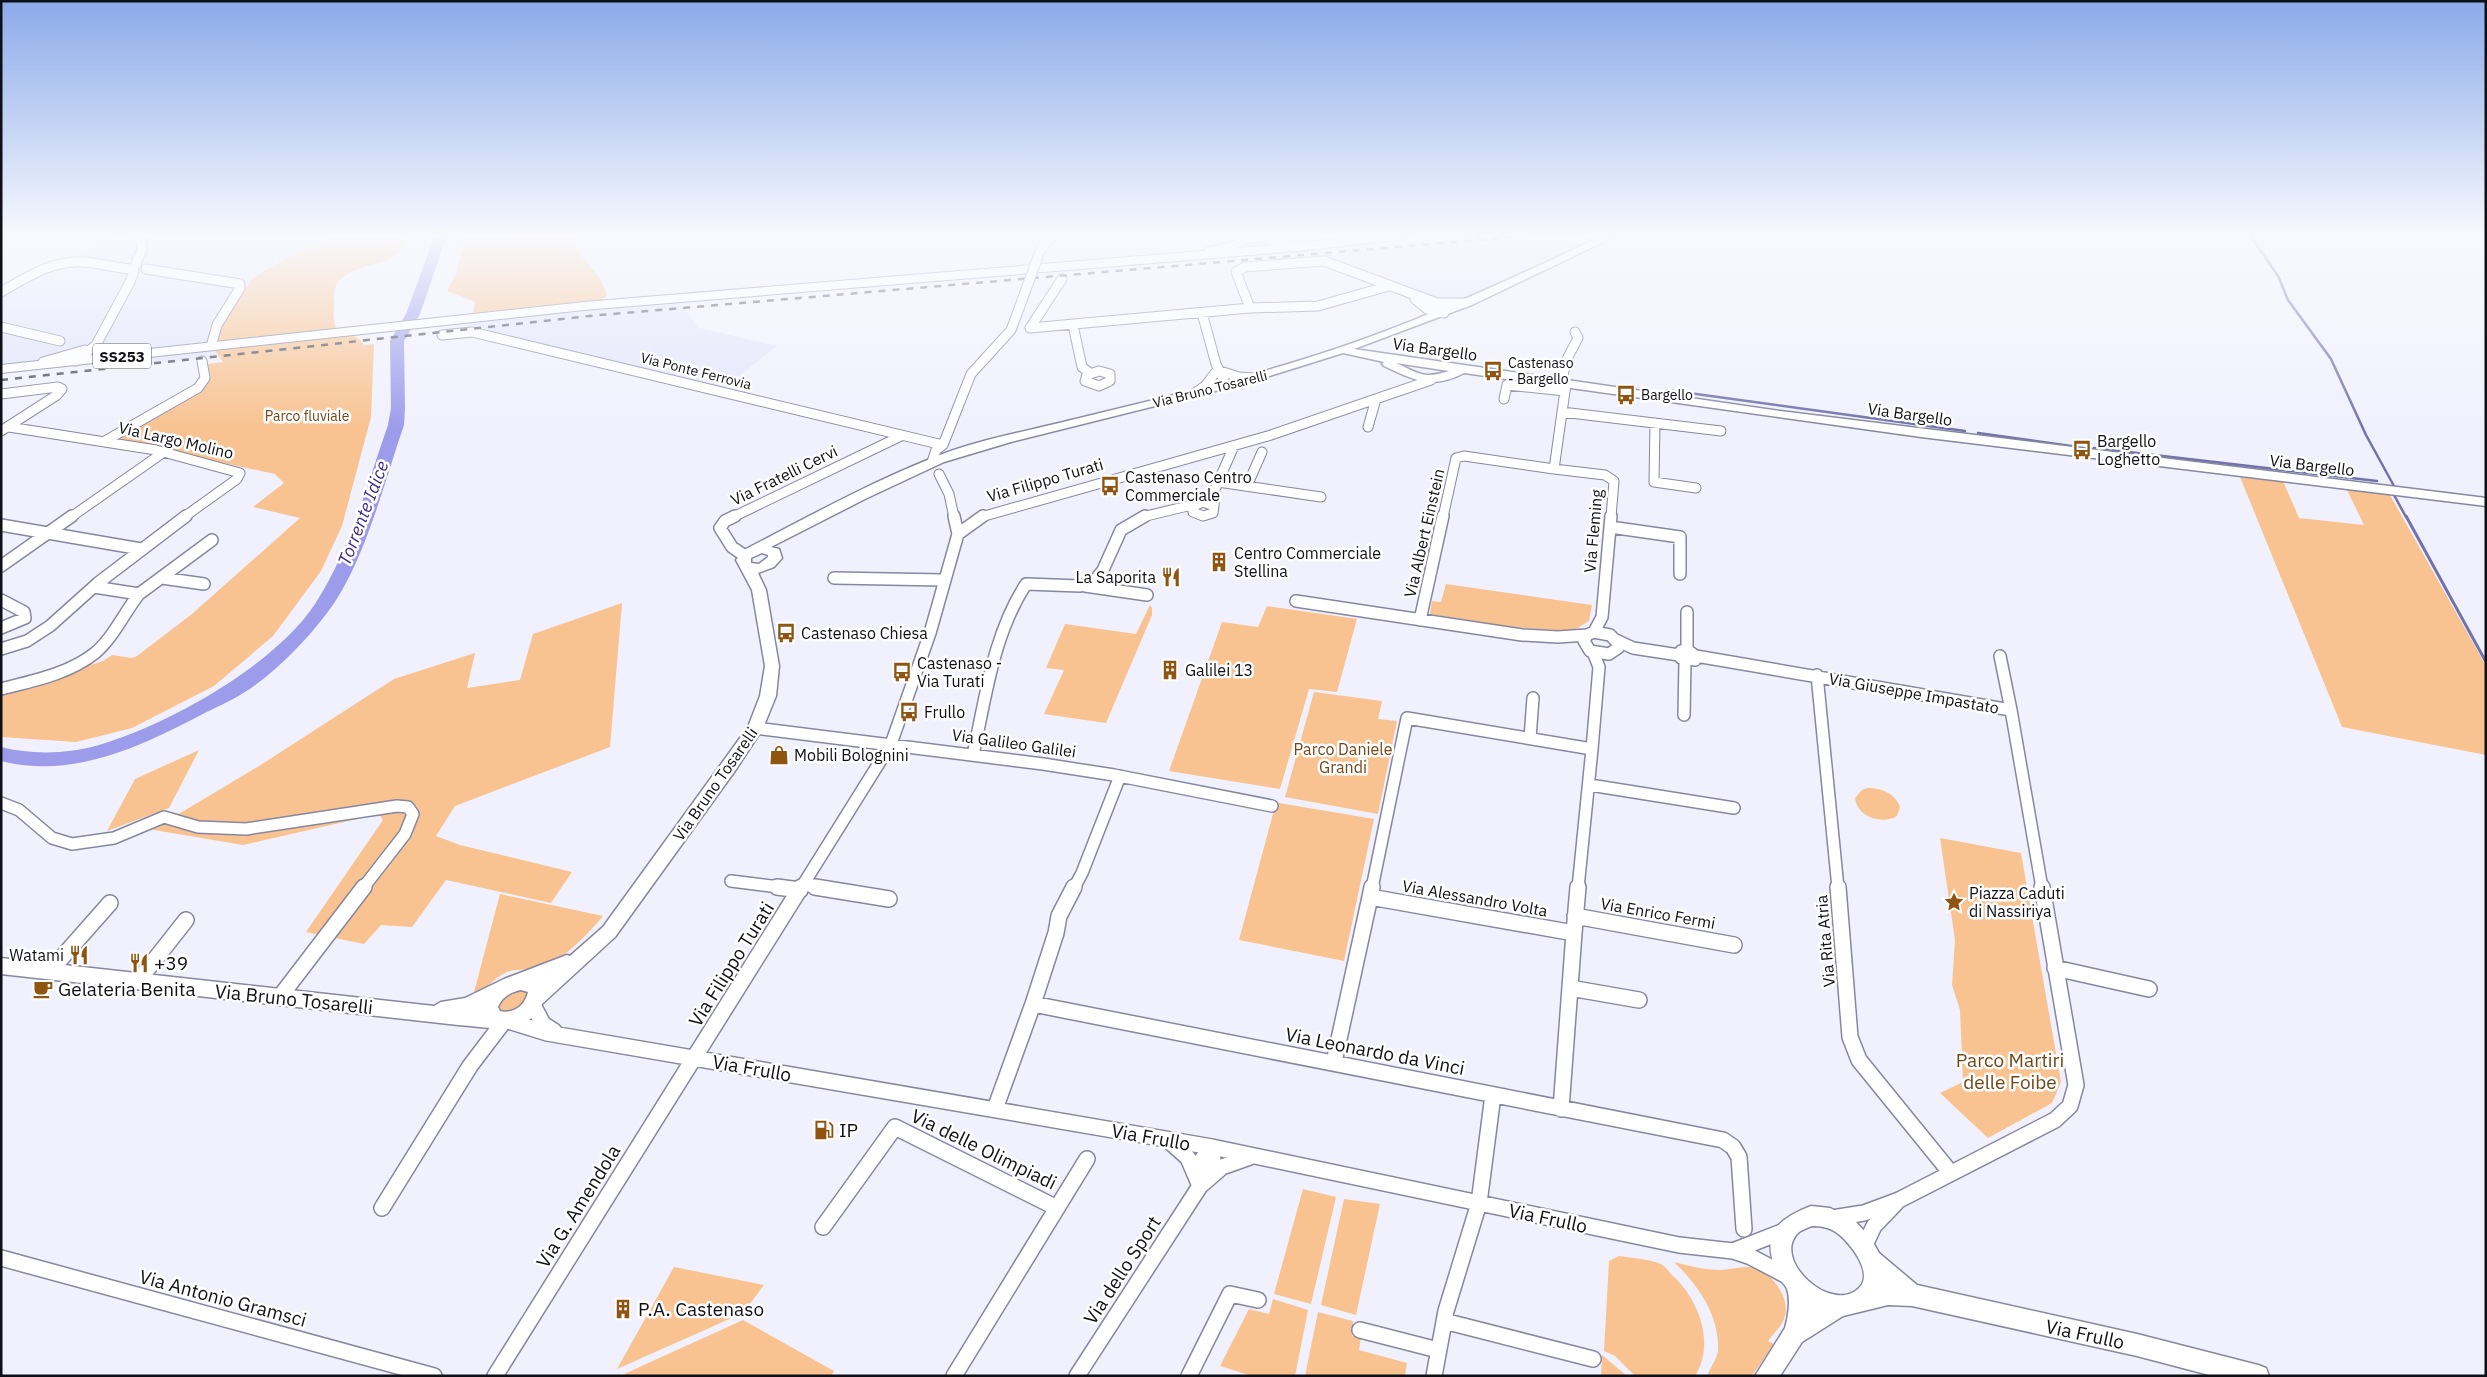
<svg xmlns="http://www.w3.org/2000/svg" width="2487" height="1377" font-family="'IBM Plex Sans',sans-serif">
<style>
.built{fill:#e4e5fb}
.green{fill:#f8c391}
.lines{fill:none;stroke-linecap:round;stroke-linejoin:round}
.stream-far1{stroke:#7272ac;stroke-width:2.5}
.stream{stroke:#7272ac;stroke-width:3}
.river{fill:#9d9ceb;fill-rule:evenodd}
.minor-far2-casing{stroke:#8687a0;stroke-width:11}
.minor-far1-casing{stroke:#8687a0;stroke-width:14}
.minor-casing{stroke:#8687a0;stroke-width:18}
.tertiary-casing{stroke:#8687a0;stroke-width:3}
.primary-casing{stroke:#8687a0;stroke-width:2}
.minor-far2{stroke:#fff;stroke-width:9}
.minor-far1{stroke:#fff;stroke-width:11}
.minor{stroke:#fff;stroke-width:15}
.tertiary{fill:#fff;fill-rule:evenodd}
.primary{fill:#fff;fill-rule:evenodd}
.rail{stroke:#484852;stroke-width:2.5;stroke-dasharray:7 7;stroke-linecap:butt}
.minor-bridge-casing{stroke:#8687a0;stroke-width:11;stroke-linecap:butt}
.minor-bridge{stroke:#fff;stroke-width:9}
.labels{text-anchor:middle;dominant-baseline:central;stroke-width:5;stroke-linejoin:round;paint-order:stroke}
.far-poi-label{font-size:14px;fill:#0f0f18;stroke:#fff;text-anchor:start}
.far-street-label{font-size:14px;fill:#0f0f18;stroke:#fff}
.far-park-label{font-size:14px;fill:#744717;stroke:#fff}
.shield{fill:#fff;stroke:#57575d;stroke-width:1}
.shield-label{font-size:15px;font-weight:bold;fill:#0f0f18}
.street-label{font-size:16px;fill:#0f0f18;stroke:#fff}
.poi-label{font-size:16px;fill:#0f0f18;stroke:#fff;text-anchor:start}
.park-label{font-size:16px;fill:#744717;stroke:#fff}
.water-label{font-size:18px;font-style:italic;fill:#3c2e89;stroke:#fff}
.near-poi-label{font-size:19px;fill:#0f0f18;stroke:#fff;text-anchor:start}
.near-street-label{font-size:19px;fill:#0f0f18;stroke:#fff}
.near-park-label{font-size:19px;fill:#744717;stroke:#fff}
</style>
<rect width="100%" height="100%" fill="#f0f1fd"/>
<path class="built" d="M116,235h219l-82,43 -32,78 -122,14 10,-13 -108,10v-78l55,-29 17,-2z
M1561,235h43l-142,66 -17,2 -116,-42 -3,-6z
M675,296l24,32 78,18 -60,47 -252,-64 7,-10z"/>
<path class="green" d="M335,235h72c-2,8 -3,15 -11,20 -21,15 -65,10 -62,46 0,10 -2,17 2,27l22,10 6,7 10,-1 -3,73 -29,109 -21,45 -48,65 -59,50 -82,42 -56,14 -75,-5v-43l102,-33 9,-6 20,3 5,-2 55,-42 108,-96 -47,-11 31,-24 -9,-9 -158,-34 -1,-3 80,-43 13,-12 1,-6 -3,-12 16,-2 -13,-19 43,-65 16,-10z
M466,235h110l-1,13 25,30 7,17 -5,5 -129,13 2,-11 -28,-11 9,-18z
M2240,477l43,4 16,37 65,7 -17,-35 43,5 96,171v89l-144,-28z
M1446,584l146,21 -3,16 -16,10 -64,-4 -79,-13 2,-13 9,1z
M622,603l-12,144 -155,59 -19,30 24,9 112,27 -21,31 -105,-23 -34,47 -31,-2 -17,19 -58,-12 77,-112 -4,-6 -136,31 -95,-16 34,-17 77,-46 135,-87 81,-26 -8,35 53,-8 13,-46z
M1150,605l2,3v7l-46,108 -62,-9 20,-44 -18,-2 19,-44 71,10z
M1267,606l90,13 -20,73 -28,-3 -29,100 -111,-18 53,-149 36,5z
M1314,692l68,9 -4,18 19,2 -19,93 -93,-17z
M199,750l-30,58 -62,23 28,-52z
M1867,788c14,0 28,5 33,19l-3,9c-15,9 -40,1 -42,-18l7,-8z
M1279,803l95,16 -30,142 -105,-21 35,-130z
M1940,838l81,15 40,229 -9,21 -64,35 -48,-45 23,-11 -3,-72 -8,-25 3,-45z
M500,894l103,22c-17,20 -36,41 -62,51 -10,4 -23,1 -34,5 -14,6 -21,18 -34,24z
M509,990h15l4,6 -7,13 -21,5 -5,-9z
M1303,1189l33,8 -25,107 -37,-10z
M1344,1199l36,5 -24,111 -35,-10z
M1619,1256c13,2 30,3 42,8 4,2 8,8 11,11 26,23 44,68 23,101h-60l-20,-20 -11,-5 5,-90z
M1674,1262c16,4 30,8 46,8 10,0 25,-5 34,-2 19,5 38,32 30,51 -3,8 -11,15 -16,22l6,3 -22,32h-45c3,-8 10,-18 11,-25 2,-35 -20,-66 -44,-89z
M674,1267l90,18 -21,28 -126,56z
M1273,1299l35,11 -13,66h-43l-32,-10 29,-57 20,5z
M1318,1312l35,9 -1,15 9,1 -2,13 48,13 -2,13h-100z
M743,1320l91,51 -3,5h-203l-4,-2z
M1602,1355l25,21h-26z"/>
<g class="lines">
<path class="stream-far1" d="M2250,235l28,41 10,24 43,59 35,76 28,51
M1667,390l298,41
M1978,433l100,14
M2094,448l283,33
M2394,495l12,22"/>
<path class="stream" d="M2406,516l80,146"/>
<path class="river" d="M435,235h12l-27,79 -16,27 1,67 -1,17c-20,58 -40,140 -77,188 -22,29 -51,59 -82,79 -14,9 -31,16 -46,24 -61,32 -128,63 -198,45v-14c31,8 67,7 98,-2 70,-21 175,-79 216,-141 35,-54 52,-119 73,-179l3,-17 -1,-67 16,-27z"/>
<defs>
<path id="minor-far2" d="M1255,235l43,12
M1040,251l12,-16
M1209,252l20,-4 15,-9 15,-2
M136,264l6,-15 -2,-14
M146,269l94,15v4l-23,37 -5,18
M1389,286l-71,20 -68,2 -14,-36 9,-5 79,-6 113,42h28
M1,292c26,-15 52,-32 83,-30 16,1 31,6 47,7
M1415,299l12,10 17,4 -1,-6
M1202,313l14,51 10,21
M1073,325l9,42 8,6
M1,327l59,14
M1030,328l220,-20
M1030,328l32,-49
M442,335l30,-3 471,113
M96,345l13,6 24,1
M76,361l20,-16 34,-63 4,-12
M43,362l42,-12
M1099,371l11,3v7l-11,5 -14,-5 2,-6z
M1220,371l19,6 16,1
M1561,383l6,-24 11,-21 -3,-6
M1195,393l10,-7 10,-13
M1,394l57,-7 4,2 -5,6 -56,36
M1504,399l3,-14 58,6
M1562,412l159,19
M1655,423l-1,59 42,6
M9,427l147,23 84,23 -3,6 -53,38
M1368,427l8,-28
M105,441l93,-53 7,-10 -3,-17
M932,462l4,-12 7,-5 28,-71 40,-44 13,-35
M1554,469l51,6 9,6 -3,36
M939,474l10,20 5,23
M1218,482l103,15
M1247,486l15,-34
M1203,502l11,4 -1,7 -10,3 -10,-4 1,-6z
M1214,506l1,-17 19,-43
M71,517l93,-65
M733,517l168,-81
M981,517l290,-82 160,-55
M1142,517l54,-13
M1443,517l13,-59 8,-2 90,13 12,-85"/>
<path id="minor-far1" d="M735,516l-10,5 -5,7 12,19 13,9
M954,516l4,18
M1,525l140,24
M1610,527l70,10v37
M1,566l71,-50
M162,578l42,6
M834,578l109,2
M1085,586l62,9
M139,594l73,-54
M1,600l23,12 1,6 -24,10
M1296,601l226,34 36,2 29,-2
M1687,612v38
M1420,620l23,-104
M1594,632l8,-15 9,-101
M1594,632l16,3 8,8v5l-9,6 -19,-3 -6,-10 3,-6z
M1616,640l17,8 46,7
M1,649l26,-8 23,-15 48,-43 88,-67
M1687,650l9,6 -1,4 -14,-2 -2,-3 2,-4z
M1696,656l315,54 -11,-54
M1817,675l21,213
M1,689c31,-8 68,-15 94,-36 18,-15 29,-40 44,-59l-45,-7
M2011,710l31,178
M1684,715l1,-54
M755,728l288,36 71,11 158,31
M1530,738l3,-40
M1592,749l7,-82 -6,-15
M973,755c13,-59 20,-120 53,-171l54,2 14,-4 9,-12 18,-40 24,-14
M1590,785l144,23
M1,803l18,7 33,28 20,6 42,-6 50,-21 34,10 48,2 151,-23 11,1 5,7 -8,20 -42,54
M731,881l56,7
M803,885l20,3
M801,888l90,-144 39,-111 28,-99 25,-18
M1074,888l8,-15 38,-97
M1372,888l35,-170 185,31 -14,139"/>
<path id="minor" d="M777,887l23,3
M815,887l74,12
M1372,887l-2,10 204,36
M1838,887l12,150 9,23 91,112
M1575,916l159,29
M1574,933l4,-46
M2055,968l94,21
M50,971l60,-68
M138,981l48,-61
M1570,988l69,12
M279,998l85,-111
M1033,1004l690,136 10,7 6,10 5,72
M533,1005l10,19 11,7
M1334,1062l36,-165
M995,1109l38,-105 23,-71 3,-17 15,-29
M1561,1109l13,-176
M1168,1140l20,18 12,28 22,-19 28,-10
M1197,1176l4,-15 11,-14 1,15 -5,15
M382,1208l88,-142 35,-46 42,13 665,114 467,98 54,6 18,6 38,20
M1832,1218l32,-5 35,-13 156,-80 15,-14 6,-21 -34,-198
M823,1227l72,-100 162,81
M1865,1245l9,-19 22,-23
M1733,1251l51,-20
M1,1258l433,118
M1444,1321l149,38
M1360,1330l78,20
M495,1376l306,-489
M954,1376l133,-217
M1077,1376l123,-190
M1189,1376l41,-82 28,6
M1434,1376l12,-65 33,-108 14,-108"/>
<path id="tertiary" d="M1604,235h14l-144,69 -120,45 426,62 706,87v8l-565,-69 -457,-64c-32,17 -50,7 -80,-7l-2,-2 2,-2 -41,-9 -96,30 -236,59 -67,20 -79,37 -94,48 8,2 3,9 -8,9 -16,6 8,17 13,76 -3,30 -13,32 -26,40 -122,169 -73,67c-16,33 -54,23 -84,21l-457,-51v-16l433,48 7,-4 24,-4 39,-19 63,-24 3,1 33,-29 145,-200 12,-31 5,-30 -13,-76 -16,-30 8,-10c62,-32 125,-67 191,-93 39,-16 83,-24 124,-34 81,-20 162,-38 242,-63 105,-32 204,-78 303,-125zM1396,363l53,8c-26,8 -29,3 -53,-8zM762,553l6,2v2l-9,7 -8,-1v-5zM521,990l7,2c-3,14 -15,22 -28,19l-2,-4c4,-10 13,-15 23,-17z
M1811,1206l19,2 24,12 16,17 9,16 38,32 220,49 121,31 8,3 3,8h-56l-76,-20 -225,-50 -24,-1 -45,11 -41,26 -22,34h-25l30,-48c3,-10 6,-28 2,-39 -1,-4 -7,-8 -9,-13 -17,-40 -5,-55 33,-70zM1812,1226c7,0 16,1 22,5 14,8 41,42 25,57 -27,27 -88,-28 -61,-55 3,-3 9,-5 14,-7z"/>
<path id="primary" d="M1369,235h44l-6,4 -109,12 -714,59 -583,63v-8l583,-63 714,-59z"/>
</defs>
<use href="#minor-far2" class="minor-far2-casing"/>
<use href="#minor-far1" class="minor-far1-casing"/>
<use href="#minor" class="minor-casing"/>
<use href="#tertiary" class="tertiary-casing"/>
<use href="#primary" class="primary-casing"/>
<use href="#minor-far2" class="minor-far2"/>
<use href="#minor-far1" class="minor-far1"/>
<use href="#minor" class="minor"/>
<use href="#tertiary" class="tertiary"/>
<use href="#primary" class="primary"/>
<path class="rail" d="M1,380l588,-64 948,-81"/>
<defs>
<path id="minor-bridge" d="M1024,295l16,-44"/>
</defs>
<use href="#minor-bridge" class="minor-bridge-casing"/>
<use href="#minor-bridge" class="minor-bridge"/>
</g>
<linearGradient id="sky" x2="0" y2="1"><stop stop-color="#8aaae9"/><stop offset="0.55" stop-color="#f8f9fe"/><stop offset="1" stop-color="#f8f9fe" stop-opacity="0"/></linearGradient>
<rect width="2487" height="428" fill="url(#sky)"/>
<defs>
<symbol id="bus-bare" viewBox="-9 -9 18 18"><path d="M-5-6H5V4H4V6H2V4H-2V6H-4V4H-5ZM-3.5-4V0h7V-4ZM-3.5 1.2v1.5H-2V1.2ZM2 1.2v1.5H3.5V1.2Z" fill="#8f5510" stroke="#fff" stroke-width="2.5" paint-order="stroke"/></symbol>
<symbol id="building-bare" viewBox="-9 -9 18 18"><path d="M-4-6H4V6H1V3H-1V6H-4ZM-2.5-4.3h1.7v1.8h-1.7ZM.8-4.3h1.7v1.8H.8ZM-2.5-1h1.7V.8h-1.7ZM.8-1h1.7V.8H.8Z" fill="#8f5510" stroke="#fff" stroke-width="2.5" paint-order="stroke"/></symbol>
<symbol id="restaurant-bare" viewBox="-9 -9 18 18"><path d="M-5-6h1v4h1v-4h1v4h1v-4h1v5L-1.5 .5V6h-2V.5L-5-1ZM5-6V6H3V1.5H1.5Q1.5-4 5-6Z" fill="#8f5510" stroke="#fff" stroke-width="2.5" paint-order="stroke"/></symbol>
<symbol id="shop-bare" viewBox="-9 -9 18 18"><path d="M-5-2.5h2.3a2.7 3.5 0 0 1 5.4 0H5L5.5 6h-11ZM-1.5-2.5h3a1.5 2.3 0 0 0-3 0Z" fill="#8f5510" stroke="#fff" stroke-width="2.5" paint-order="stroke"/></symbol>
<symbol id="sight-bare" viewBox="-9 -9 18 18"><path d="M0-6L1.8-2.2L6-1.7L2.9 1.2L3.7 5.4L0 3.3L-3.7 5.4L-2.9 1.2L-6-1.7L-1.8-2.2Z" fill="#8f5510" stroke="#fff" stroke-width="2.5" paint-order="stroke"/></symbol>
<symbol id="cafe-bare" viewBox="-9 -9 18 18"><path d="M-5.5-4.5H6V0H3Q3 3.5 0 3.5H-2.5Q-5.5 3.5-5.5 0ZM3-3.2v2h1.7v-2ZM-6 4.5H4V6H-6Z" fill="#8f5510" stroke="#fff" stroke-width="2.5" paint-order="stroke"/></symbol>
<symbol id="fuel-bare" viewBox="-9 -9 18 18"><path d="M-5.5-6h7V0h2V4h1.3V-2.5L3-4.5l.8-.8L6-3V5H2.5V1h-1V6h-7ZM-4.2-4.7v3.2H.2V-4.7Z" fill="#8f5510" stroke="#fff" stroke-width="2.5" paint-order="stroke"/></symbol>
</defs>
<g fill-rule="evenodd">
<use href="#bus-bare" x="1479" y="357" width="28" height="28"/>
<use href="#bus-bare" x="1612" y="381" width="28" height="28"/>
<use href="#bus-bare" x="2068" y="436" width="28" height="28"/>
<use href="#bus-bare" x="1096" y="472" width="28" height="28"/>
<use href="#building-bare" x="1205" y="548" width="28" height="28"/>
<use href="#restaurant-bare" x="1157" y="563" width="28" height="28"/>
<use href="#bus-bare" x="772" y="619" width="28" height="28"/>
<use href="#building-bare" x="1156" y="656" width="28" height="28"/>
<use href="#bus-bare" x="888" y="658" width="28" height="28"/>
<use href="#bus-bare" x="895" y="698" width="28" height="28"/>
<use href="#shop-bare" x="765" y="741" width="28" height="28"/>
<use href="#sight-bare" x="1940" y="888" width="28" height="28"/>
<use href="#restaurant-bare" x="65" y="941" width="28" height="28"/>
<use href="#restaurant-bare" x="125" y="949" width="28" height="28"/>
<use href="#cafe-bare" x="29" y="975" width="28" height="28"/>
<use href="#fuel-bare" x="810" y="1116" width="28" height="28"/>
<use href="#building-bare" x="609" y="1295" width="28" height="28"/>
</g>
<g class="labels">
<g class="far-poi-label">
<text x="1508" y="363">Castenaso<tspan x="1508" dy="16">- Bargello</tspan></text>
<text x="1641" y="395">Bargello</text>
</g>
<g class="far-street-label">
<text transform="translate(696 371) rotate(14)">Via Ponte Ferrovia</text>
<text transform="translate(1210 389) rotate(-14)">Via Bruno Tosarelli</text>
</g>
<g class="far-park-label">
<text x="307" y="416">Parco fluviale</text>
</g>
<rect class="shield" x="93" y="343.5" width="58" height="25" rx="4"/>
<g class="shield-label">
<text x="122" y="356">SS253</text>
</g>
<g class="street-label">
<text transform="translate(1435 349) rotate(8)">Via Bargello</text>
<text transform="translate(1910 414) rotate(8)">Via Bargello</text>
<text transform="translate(176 440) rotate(13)">Via Largo Molino</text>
<text transform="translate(2312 465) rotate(7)">Via Bargello</text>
<text transform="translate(784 475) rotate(-26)">Via Fratelli Cervi</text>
<text transform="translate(1045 480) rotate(-16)">Via Filippo Turati</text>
<text transform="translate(1593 531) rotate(-85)">Via Fleming</text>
<text transform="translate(1424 533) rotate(-77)">Via Albert Einstein</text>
<text transform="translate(1914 693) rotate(10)">Via Giuseppe Impastato</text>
<text transform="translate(1014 743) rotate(8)">Via Galileo Galilei</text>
<text transform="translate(715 784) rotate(-55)">Via Bruno Tosarelli</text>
<text transform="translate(1475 898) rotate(10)">Via Alessandro Volta</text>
<text transform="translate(1658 913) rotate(10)">Via Enrico Fermi</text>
<text transform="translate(1825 941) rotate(-95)">Via Rita Atria</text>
</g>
<g class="poi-label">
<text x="2097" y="441">Bargello<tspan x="2097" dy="18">Loghetto</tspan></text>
<text x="1125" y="477">Castenaso Centro<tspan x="1125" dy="18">Commerciale</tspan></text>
<text x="1234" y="553">Centro Commerciale<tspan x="1234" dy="18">Stellina</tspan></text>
<text x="1156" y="577" text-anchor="end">La Saporita</text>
<text x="801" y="633">Castenaso Chiesa</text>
<text x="917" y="663">Castenaso -<tspan x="917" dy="18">Via Turati</tspan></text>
<text x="1185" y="670">Galilei 13</text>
<text x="924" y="712">Frullo</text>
<text x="794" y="755">Mobili Bolognini</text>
<text x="1969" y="893">Piazza Caduti<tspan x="1969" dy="18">di Nassiriya</tspan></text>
<text x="64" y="955" text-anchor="end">Watami</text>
</g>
<g class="park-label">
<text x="1343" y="749">Parco Daniele<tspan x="1343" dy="18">Grandi</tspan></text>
</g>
<g class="water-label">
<text transform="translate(363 513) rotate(-69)">Torrente Idice</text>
</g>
<g class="near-poi-label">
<text x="154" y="963">+39</text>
<text x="58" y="989">Gelateria Benita</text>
<text x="839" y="1130">IP</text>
<text x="638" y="1309">P.A. Castenaso</text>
</g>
<g class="near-street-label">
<text transform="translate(731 964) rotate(-58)">Via Filippo Turati</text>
<text transform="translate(294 999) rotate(6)">Via Bruno Tosarelli</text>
<text transform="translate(1375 1051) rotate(11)">Via Leonardo da Vinci</text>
<text transform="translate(752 1068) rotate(10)">Via Frullo</text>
<text transform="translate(1151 1137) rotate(10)">Via Frullo</text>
<text transform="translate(984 1149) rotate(26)">Via delle Olimpiadi</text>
<text transform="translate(578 1206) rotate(-58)">Via G. Amendola</text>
<text transform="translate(1548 1218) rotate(12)">Via Frullo</text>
<text transform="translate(1122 1270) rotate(-57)">Via dello Sport</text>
<text transform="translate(223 1298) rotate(15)">Via Antonio Gramsci</text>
<text transform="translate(2085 1334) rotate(12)">Via Frullo</text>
</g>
<g class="near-park-label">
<text x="2010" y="1060">Parco Martiri<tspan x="2010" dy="22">delle Foibe</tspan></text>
</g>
</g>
<rect width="2487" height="1377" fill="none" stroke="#0f0f18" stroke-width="5"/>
</svg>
